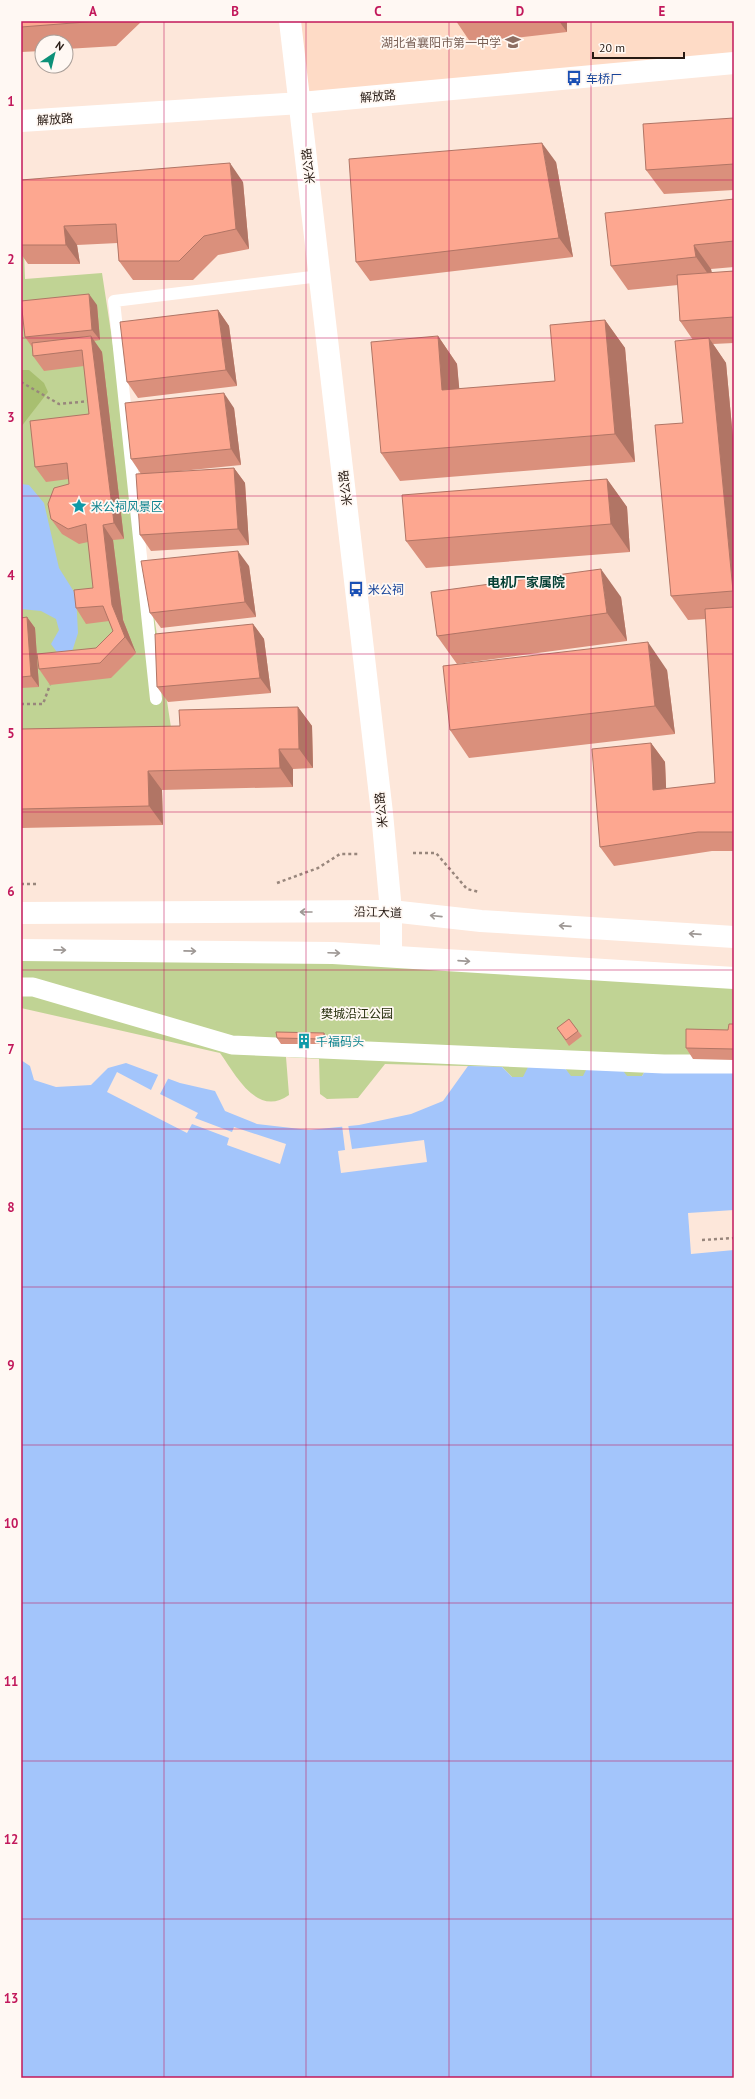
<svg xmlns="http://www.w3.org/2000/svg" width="755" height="2099" font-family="'PT Sans','Noto Sans SC',sans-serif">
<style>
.built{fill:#fedbc6}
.green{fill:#c0d394}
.forest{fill:#a8bf70}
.water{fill:#a3c5fb}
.pier{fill:#fde7da}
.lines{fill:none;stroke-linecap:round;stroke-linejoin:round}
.path{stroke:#98867c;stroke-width:2.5;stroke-dasharray:3 3;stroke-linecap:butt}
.service{stroke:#fff;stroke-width:12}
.pedestrian{stroke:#fff;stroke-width:19}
.tertiary{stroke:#fff;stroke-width:22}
.secondary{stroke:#fff;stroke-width:22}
.wall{fill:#da907c}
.shaded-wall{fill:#b17565}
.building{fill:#fda790;stroke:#b17565}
.oneway{stroke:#9e9895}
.grid{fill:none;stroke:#c2185b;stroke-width:1;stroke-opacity:0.55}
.labels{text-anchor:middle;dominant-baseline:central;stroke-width:3.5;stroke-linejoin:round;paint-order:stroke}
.education-label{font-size:12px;fill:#785e54;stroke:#fff8f3;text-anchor:end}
.transit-label{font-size:12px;fill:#164399;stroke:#fff8f3;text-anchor:start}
.street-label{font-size:12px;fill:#271a13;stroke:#fff8f3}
.culture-label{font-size:12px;fill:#0d838f;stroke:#fff8f3;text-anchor:start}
.park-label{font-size:12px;fill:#252d0b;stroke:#fff8f3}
.neighbourhood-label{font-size:13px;font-weight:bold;fill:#064035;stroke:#fff8f3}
.neatline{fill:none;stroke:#c2185b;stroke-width:1.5}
.grid-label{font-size:13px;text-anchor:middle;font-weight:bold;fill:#c2185b}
</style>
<rect width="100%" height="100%" fill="#fde7da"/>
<path class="built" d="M290,21h444v42l-433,40z"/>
<path class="green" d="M21,172l4,107 77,-6 70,461 -151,-1z
M21,950l713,28v90h-87l-5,8h-72l-6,-9 -41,10h-11l-10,-10 -117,-3 -27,34 -31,1 -7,-5 -1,-35 -33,-2 3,38c-32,23 -53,-20 -69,-42l-199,-45z"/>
<path class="forest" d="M21,370h8l15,13 4,9 -27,35z"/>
<path class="water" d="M21,484l8,1 15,18 15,65 17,27 2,38 -7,22h-12l-8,-11 8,-14 -3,-11 -15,-8 -20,-2z
M21,1060l9,6 4,14 22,7 35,-2 17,-17 18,-5 54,20 35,8 10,20 32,13 52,6 50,-5 52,-11 32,-13 25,-35 34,1 10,10h11l6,-12 35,2 7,9h12l5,-10 33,2 6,8h15l5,-8h87v1010h-713z"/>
<path class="pier" d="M117,1072l34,18 8,-17 10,4 -9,17 38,19 -3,5 37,14 2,-5 52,17 -6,20 -53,-19 2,-7 -37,-14 -5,9 -80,-41z
M348,1124l4,25 72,-9 3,22 -86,11 -3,-22 7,-1 -3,-25z
M734,1210v40l-43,4 -3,-41z"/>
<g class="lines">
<path class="path" d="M21,382l38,22 31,-3
M21,704h22l7,-19
M413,853h23l31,36 12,3
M277,883l41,-15 22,-14h20
M21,884h17
M702,1240l32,-2"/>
<path class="service" d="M156,699l-42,-398 206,-25"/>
<path class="pedestrian" d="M21,987h12l199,58 432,19h70"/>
<path class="tertiary" d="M290,21l92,792 9,98v45
M21,121l280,-18 433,-40"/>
<path class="secondary" d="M21,913l370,-2 90,10 253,16
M21,950l312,3 401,25"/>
</g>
<path class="wall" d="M21,21h121l-26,25 -50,3v-7h-24v9l-21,1z
M456,21h111v11l-96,11z
M734,118v72l-70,4 -18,-24z
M556,162l17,95 -203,24 -14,-19z
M21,180l222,2 6,67 -31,6 -25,25h-60l-14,-19 -1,-18 -41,2 3,19h-52l-7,-10z
M734,199v68l-23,2 1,4 22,-2v72l-21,1 13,19 8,86v402h-22l-98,15 -14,-19 51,-104 14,19 1,27 49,-6 -9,-164 -18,1 -17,-24 12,-173 10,-83 -13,-19 -2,-36 -50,5 -17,-24z
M97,305l3,35 -6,1 8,11 22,187 -11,1 10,80 13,33 -25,25 -61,7 -11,-16 57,-21 17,-17 -4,-10 -23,3 -10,-16 17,-20 -5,-46 -9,2 -17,-10 -11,-15 18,-35v-5l-23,3 -11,-15 54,-53 -5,-48 -40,5 -11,-15 -1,-9 -7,-10z
M218,310l11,16 8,60 -99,12 -11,-16z
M605,320l20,28 10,114 -235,19 -19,-28 57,-117 19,28 2,25 96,-8z
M234,408l7,57 -80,8 73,-5 11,15 4,62 -98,6 -11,-16 1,-61 -10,-15z
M607,479l20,28 3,45 -204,16 -20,-27z
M249,566l7,51 -95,11 -11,-15z
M621,597l6,44 -170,23 -20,-28z
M27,617l8,11 4,59 -18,1v-70z
M253,624l11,15 7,54 -103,9 -11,-15z
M667,670l8,64 -206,24 -19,-28z
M298,707l14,19 1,42 -20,1v18l-131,3 1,35 -142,3v-99l159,-3z
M569,1019l13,17 -13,10 -12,-18z
M734,1024v36l-41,-1 -7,-11 42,-18z
M277,1038h51v6h-47z"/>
<path class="shaded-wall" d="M559,21h8v11z
M542,143l14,19 17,95 -14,-19z
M230,163l13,19 6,67 -13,-20z
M64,226l13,19 3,19 -14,-19z
M694,245l17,24 2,12 -17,-24z
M89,294l8,11 3,35 -8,-10z
M218,310l11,16 8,60 -11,-16z
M605,320l20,28 10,114 -20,-28z
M91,336l11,16 22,187 -10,-16z
M438,336l19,28 5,54 -20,-28z
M709,338l17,25 8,86v144l-1,-2z
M224,393l10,15 7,57 -10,-16z
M234,468l11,15 4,62 -11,-16z
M607,479l20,28 3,45 -19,-28z
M103,525l10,15 10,80 13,33 -11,-16 -13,-32z
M238,551l11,15 7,51 -11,-15z
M601,569l20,28 6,44 -20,-28z
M27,617l8,11 4,59 -8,-11z
M253,624l11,15 7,54 -11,-15z
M648,642l19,28 8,64 -20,-28z
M298,707l14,19 1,42 -14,-19z
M651,743l14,19 2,47 -14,-19z
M279,749l14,20v18l-13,-19z
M148,771l14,19 1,35 -14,-19z
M324,1033l4,5v6l-4,-5z"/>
<path class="building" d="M21,21h78l-78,6z
M734,118v46l-88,6 -3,-46z
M542,143l17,95 -203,24 -7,-103z
M230,163l6,66 -32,7 -25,25h-60l-3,-37 -52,2 2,19h-45v-65z
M734,199v42l-40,4 2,12 -85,9 -6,-53z
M734,271v46l-54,4 -3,-46z
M89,294l3,36 -67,7 -4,-36z
M218,310l8,60 -99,12 -7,-60z
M605,320l10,114 -234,19 -10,-111 67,-6 4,54 113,-9 -5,-56z
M91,336l23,187 -11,2 9,80 13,32 -25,26 -61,6 -2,-15 59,-6 17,-17 -10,-25 -27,2 -2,-18 19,-2 -7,-64 -18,5 -17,-10 -3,-15 6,-16 15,-4 -2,-21 -32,4 -5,-46 59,-7 -7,-64 -49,6 -1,-13z
M709,338l24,253 -62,5 -16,-171 28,-2 -8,-82z
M224,393l7,56 -100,10 -6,-56z
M234,468l4,61 -98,6 -4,-61z
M607,479l4,45 -205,17 -4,-46z
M238,551l7,51 -95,11 -9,-52z
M601,569l6,44 -170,23 -6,-44z
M734,607v225h-36l-98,15 -8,-98 59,-6 2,47 62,-7 -10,-174z
M27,617l4,59 -10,1v-59z
M253,624l7,54 -103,9 -2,-53z
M648,642l7,64 -205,24 -7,-64z
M298,707l1,42h-20l1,19 -132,3 1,35 -128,3v-80l159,-3 -1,-16z
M569,1019l9,12 -12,9 -9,-12z
M729,1024h5v25l-48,-1v-19l42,1z
M276,1032l48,1v6l-47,-1z"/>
<defs><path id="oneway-shaft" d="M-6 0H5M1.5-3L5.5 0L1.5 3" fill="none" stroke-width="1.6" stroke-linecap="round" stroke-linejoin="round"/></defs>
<g class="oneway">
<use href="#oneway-shaft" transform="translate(306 912) rotate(180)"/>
<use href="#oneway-shaft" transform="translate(436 916) rotate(-174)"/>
<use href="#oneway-shaft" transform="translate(565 926) rotate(-176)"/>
<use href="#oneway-shaft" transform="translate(695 934) rotate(-176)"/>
<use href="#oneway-shaft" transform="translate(60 950) rotate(1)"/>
<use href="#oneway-shaft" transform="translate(190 951) rotate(1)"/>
<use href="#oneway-shaft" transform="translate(334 953) rotate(2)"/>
<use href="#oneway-shaft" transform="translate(464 961) rotate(4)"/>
</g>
<path class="grid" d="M164,21v2057M306,21v2057M449,21v2057M591,21v2057M21,180h713M21,338h713M21,496h713M21,654h713M21,812h713M21,970h713M21,1129h713M21,1287h713M21,1445h713M21,1603h713M21,1761h713M21,1919h713"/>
<defs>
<symbol id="school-bare" viewBox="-9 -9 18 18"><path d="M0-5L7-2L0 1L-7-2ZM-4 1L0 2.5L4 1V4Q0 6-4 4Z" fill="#8d6e63" stroke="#fff8f3" stroke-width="2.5" paint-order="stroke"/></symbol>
<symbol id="bus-bare" viewBox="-9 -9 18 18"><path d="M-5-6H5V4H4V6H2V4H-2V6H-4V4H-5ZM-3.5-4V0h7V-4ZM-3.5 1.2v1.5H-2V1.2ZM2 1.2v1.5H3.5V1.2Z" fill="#1a4fb4" stroke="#fff8f3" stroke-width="2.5" paint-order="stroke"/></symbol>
<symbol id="sight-bare" viewBox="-9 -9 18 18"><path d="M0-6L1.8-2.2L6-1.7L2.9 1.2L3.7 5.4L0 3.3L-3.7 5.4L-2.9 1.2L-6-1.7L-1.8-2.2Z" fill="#0f9aa8" stroke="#fff8f3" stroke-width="2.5" paint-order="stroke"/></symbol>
<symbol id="building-bare" viewBox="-9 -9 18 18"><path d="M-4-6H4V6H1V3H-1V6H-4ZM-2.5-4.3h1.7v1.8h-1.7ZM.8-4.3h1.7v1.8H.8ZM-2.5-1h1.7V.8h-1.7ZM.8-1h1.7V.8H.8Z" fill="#0f9aa8" stroke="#fff8f3" stroke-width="2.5" paint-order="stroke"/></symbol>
</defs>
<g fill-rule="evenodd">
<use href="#school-bare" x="502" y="31" width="22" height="22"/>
<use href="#bus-bare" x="563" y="67" width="22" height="22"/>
<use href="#sight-bare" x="68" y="495" width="22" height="22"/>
<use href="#bus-bare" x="345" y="578" width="22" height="22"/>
<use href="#building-bare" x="293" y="1030" width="22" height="22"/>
</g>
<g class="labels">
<g class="education-label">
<text x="501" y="42">湖北省襄阳市第一中学</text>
</g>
<g class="transit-label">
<text x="586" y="78">车桥厂</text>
<text x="368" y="589">米公祠</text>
</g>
<g class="street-label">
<text transform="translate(378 96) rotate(-5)">解放路</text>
<text transform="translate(55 119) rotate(-4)">解放路</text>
<text transform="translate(308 166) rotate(-97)">米公路</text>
<text transform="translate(345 488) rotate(-97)">米公路</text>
<text transform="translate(381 810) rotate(-96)">米公路</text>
<text transform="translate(378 912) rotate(2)">沿江大道</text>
</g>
<g class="culture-label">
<text x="91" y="506">米公祠风景区</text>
<text x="316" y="1041">千福码头</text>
</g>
<g class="park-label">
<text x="357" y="1013">樊城沿江公园</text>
</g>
<g class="neighbourhood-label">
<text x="526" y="582">电机厂家属院</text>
</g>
</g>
<rect width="755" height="2099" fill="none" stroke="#fff8f3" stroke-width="44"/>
<g transform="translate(54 54) rotate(35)"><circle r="19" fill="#fff8f3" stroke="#a99f99"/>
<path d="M0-3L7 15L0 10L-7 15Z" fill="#0c9078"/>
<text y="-6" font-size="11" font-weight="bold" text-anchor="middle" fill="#271a13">N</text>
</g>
<path d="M593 52v6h91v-6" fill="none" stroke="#271a13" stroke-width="2"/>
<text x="599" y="52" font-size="12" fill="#271a13" stroke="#fff8f3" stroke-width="3" paint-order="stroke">20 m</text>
<rect x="22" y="22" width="711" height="2055" class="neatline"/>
<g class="grid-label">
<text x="93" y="16">A</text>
<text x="235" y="16">B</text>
<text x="378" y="16">C</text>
<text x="520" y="16">D</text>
<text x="662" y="16">E</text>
<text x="11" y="106">1</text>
<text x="11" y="264">2</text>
<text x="11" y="422">3</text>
<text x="11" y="580">4</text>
<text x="11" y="738">5</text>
<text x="11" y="896">6</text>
<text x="11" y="1054">7</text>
<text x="11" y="1212">8</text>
<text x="11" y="1370">9</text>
<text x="11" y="1528">10</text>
<text x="11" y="1686">11</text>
<text x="11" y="1844">12</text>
<text x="11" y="2003">13</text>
</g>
</svg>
